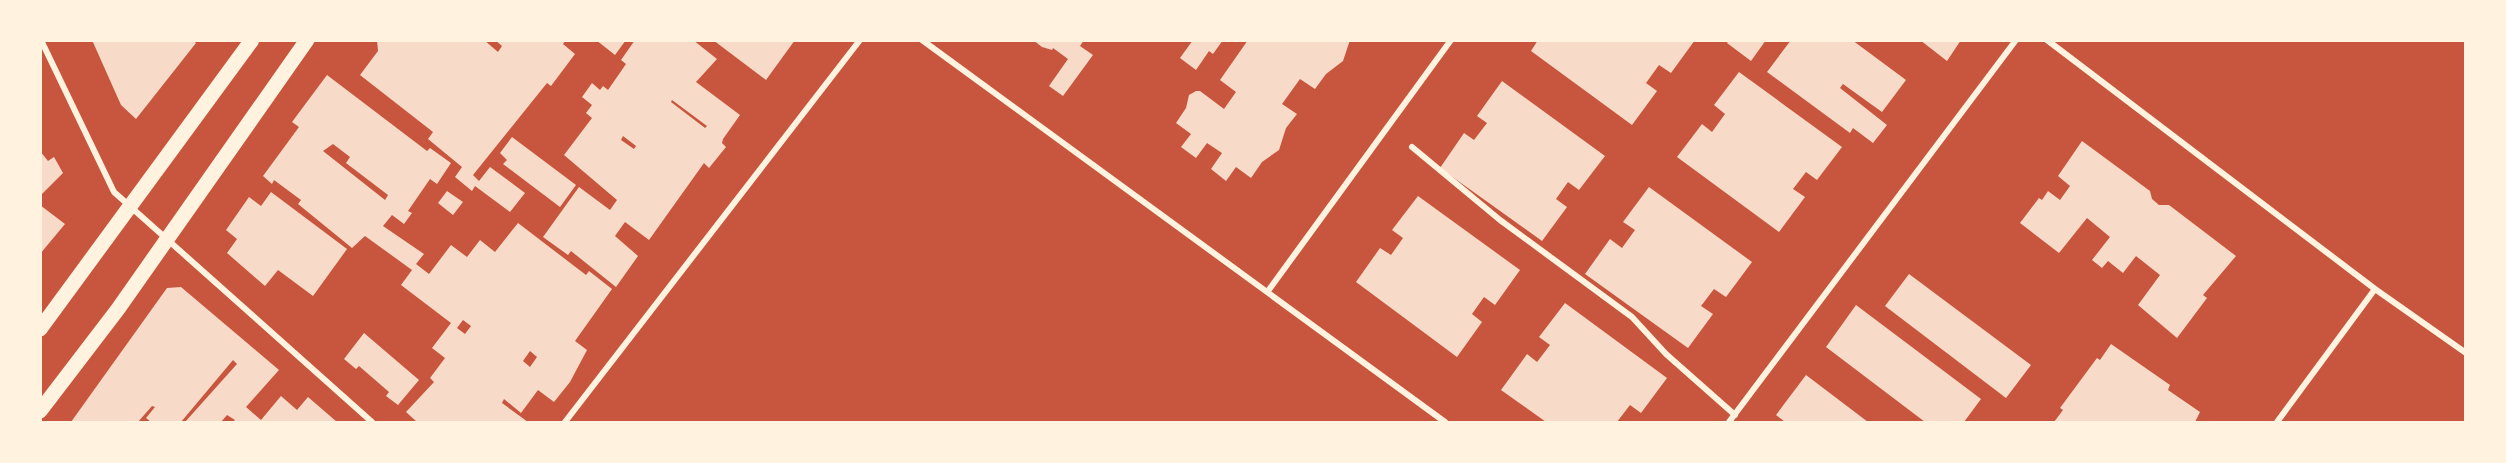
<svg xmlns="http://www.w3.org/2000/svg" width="2506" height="463" font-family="Ubuntu,sans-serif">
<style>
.building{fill:#f7dbc8;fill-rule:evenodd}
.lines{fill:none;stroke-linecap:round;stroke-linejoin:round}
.minor{stroke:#fff3e0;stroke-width:6}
.primary{stroke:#fff3e0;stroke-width:15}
</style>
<rect width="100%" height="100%" fill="#c8553d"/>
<path class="building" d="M92,40h100l4,3 -60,76 -15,-14z
M377,40h107l14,12 4,-6 -7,-6h71l-3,4 12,10 -24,32 -4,-3 -74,92 6,6 11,-14 35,26 -15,19 -35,-26 -3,5 -17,-14 7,-10 -34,-28 5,-7 -73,-57 18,-24z
M596,40h30l-11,15z
M635,40h58l24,19 -21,23 44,33 -17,24 -1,4 4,4 -17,21 -5,-5 -55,77 -24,-18 -10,14 23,20 -22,31 -45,-36 -3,4 -25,-18 36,-50 31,23 7,-10 -53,-45 28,-37 -6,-5 6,-8 -10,-8 10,-14 8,7 3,-4 5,4 18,-26 -5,-4zM672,100l35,26 -2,2 -34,-26zM623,136l13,10 -2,3 -13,-9z
M713,40h82l-29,40z
M1033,40h51l-4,6 13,9 -30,41 -14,-10 19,-27 -15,-11 -1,2 -10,-3z
M1193,40h30l-10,14 -4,-3 -13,19 -16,-12z
M1248,40h102l-7,21 -17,13 -11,15 -15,-10 -18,25 15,10 -11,14 -7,22 -17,12 -11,16 -15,-11 -10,14 -15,-12 11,-16 -15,-10 -11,15 -15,-11 10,-13 -15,-11 10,-15 3,-13 7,-4h4l24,18 12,-17 -16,-12z
M1538,40h157l-24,33 -12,-8 -13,18 11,8 -25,34 -101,-74z
M1729,40h37l-15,21 -24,-18z
M1791,40h61l54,40 -24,32 -39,-28 -3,4 47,37 -14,18 -20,-15 -3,5 -83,-61z
M1920,40h41l-14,21z
M1739,72l103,75 -25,33 -11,-8 -13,17 12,8 -26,35 -102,-75 25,-33 10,8 13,-18 -11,-9z
M327,75l100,76 3,-3 21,15 -14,21 -7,-5 -22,32 4,2 -8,11 -12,-9 -9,11 41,28 -8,10 13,10 22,-29 16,12 13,-17 15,12 23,-29 68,52 3,-4 23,18 -37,52 12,9 -17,32 -16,20 -16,-12 -17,23 -17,-14 -2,4 26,19h-111l-11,-10 28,-30 -4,-4 15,-20 -13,-10 19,-25 -50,-38 11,-15 -47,-34 -13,12 -54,-44 3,-4 -27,-20 -2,4 -9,-8 36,-49 -7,-5zM333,144l17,13 -4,6 42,32 -3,5 -62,-49zM463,320l8,6 -6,8 -8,-6zM530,351l7,6 -7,10 -7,-6z
M1502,81l103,75 -26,34 -11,-8 -12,17 11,8 -25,34 -102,-73 24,-35 10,7 13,-17 -10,-7z
M512,137l64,48 -16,22 -57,-43 4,-4 -7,-7z
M2082,141l68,50 2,8 7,6h10l67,51 -33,39 4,3 -30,40 -39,-33 22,-30 -24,-19 -13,17 -15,-12 -6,7 -10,-8 18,-23 -23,-19 -28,35 -39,-30 19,-25 3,2 6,-9 12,9 10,-14 -12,-10z
M40,151l8,10 6,-4 9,16 -23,23z
M1649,187l103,75 -26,35 -12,-8 -13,17 12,8 -25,34 -103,-74 25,-35 12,9 13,-18 -12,-8z
M447,191l16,11 -10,13 -15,-12z
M271,192l76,57 -34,47 -35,-26 -13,16 -38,-33 10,-14 -11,-9 23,-33 12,9z
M1418,196l102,74 -25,35 -11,-8 -12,17 10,8 -25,35 -101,-75 24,-34 11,7 12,-17 -11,-8z
M40,205l25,19 -25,30z
M1909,274l122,91 -25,33 -121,-92z
M181,287l98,83 -33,37 15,13 20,-24 16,14 11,-13 29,25h-104l2,-2 -8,-5 -6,7h-36l52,-58 -4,-4 -52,62h-30l-5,-4 9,-11 -3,-1 -14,16h-67l96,-134z
M1565,303l102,75 -26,35 -11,-8 -13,17h-71l-45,-32 26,-36 10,8 13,-17 -11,-8z
M1856,305l125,94 -17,23h-39l-99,-75z
M364,333l55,47 -21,25 -12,-9 3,-4 -30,-26 -3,3 -12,-10z
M2111,344l59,41 -2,5 32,22 -5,10h-141l9,-12 -3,-2 37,-50 3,2z
M1806,375l62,47h-83l-9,-7z"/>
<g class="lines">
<path class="minor" d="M41,40l73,152 258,230
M922,40l523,382
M2047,40l328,249 91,64
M1412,147l88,73 132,97 34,37 69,61
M1268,291l183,-251
M565,422l295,-382
M1729,422l287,-382
M2277,422l98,-133"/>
<path class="primary" d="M40,329l212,-289
M40,411l78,-102 189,-269"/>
</g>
<rect width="2506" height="463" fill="none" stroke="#fff3e0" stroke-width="84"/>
</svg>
